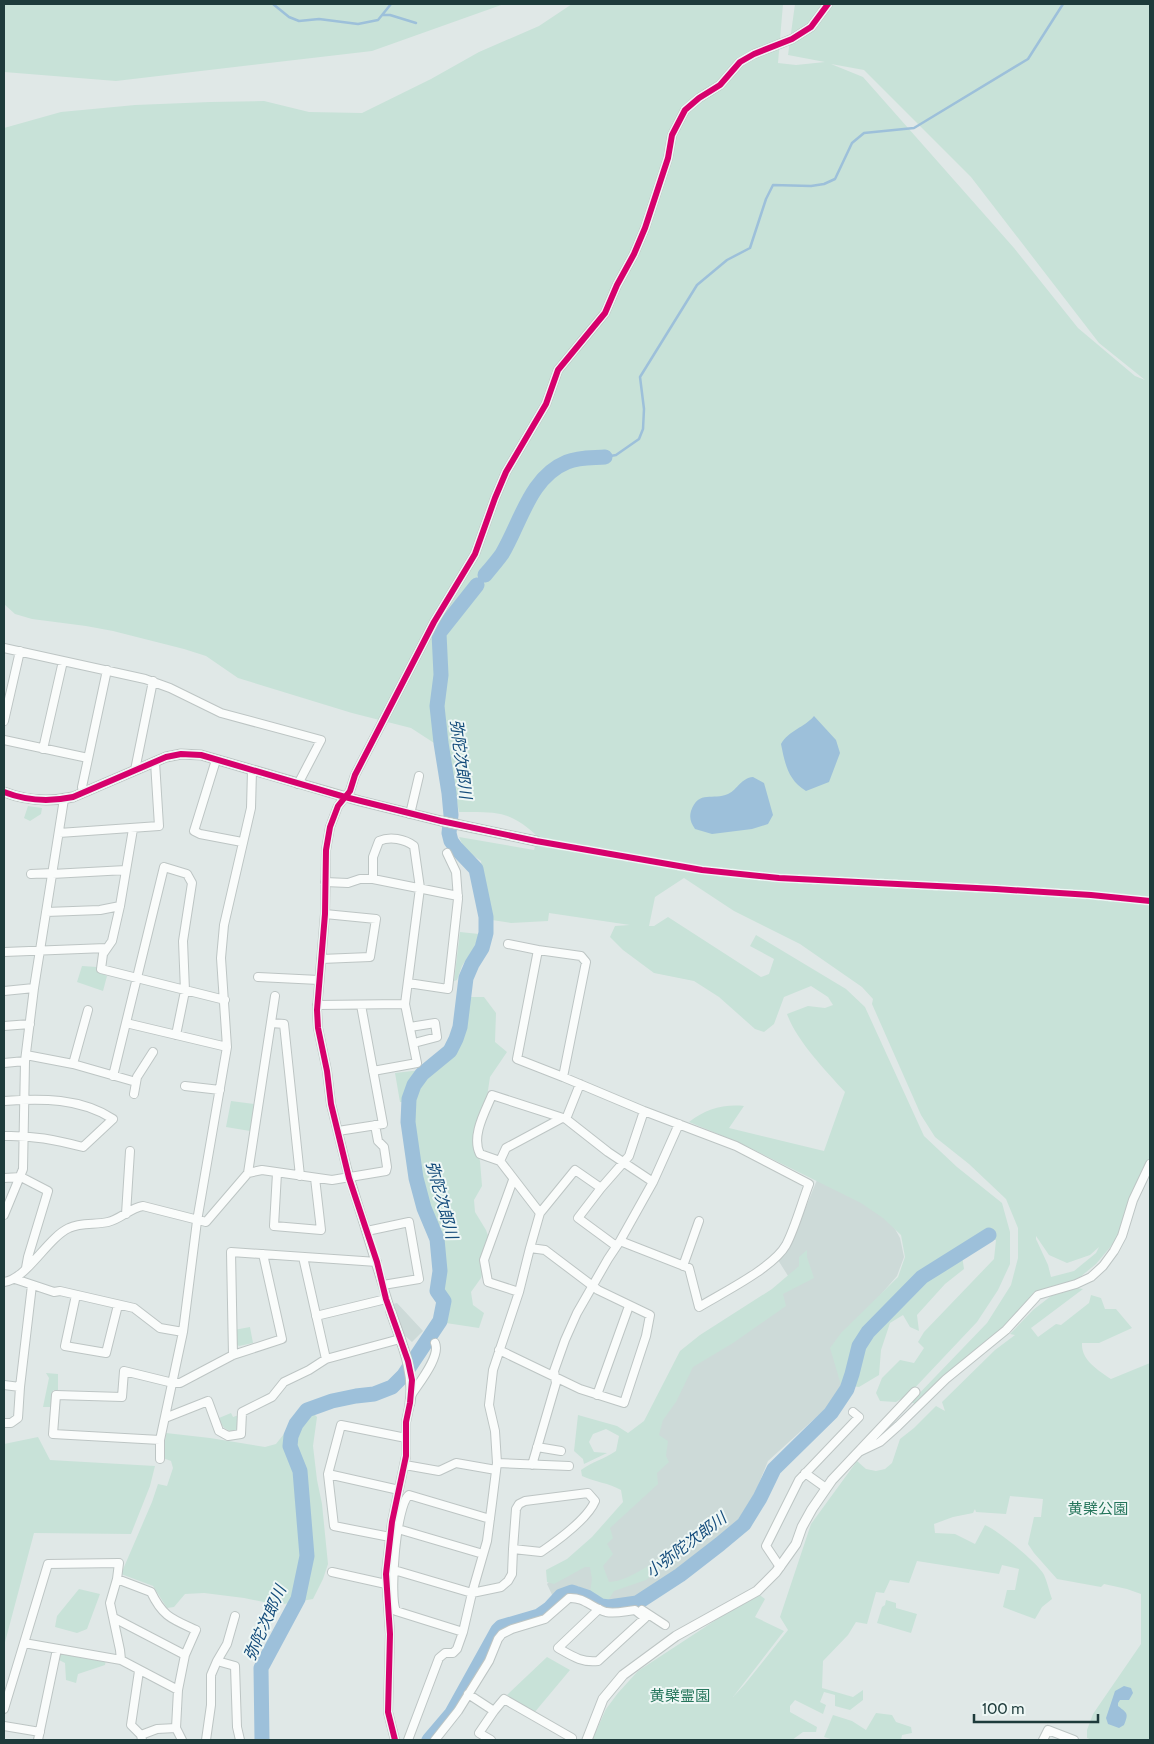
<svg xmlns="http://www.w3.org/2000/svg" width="1154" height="1744" font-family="Cabin,'Noto Sans JP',sans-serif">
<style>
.built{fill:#cddad8}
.green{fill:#c8e2d8;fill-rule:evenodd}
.water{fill:#9dc0da}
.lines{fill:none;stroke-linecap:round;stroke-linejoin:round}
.stream{stroke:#9dc0da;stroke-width:2.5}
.river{stroke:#9dc0da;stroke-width:15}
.tertiary-tunnel{stroke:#b9c5c5;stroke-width:9;stroke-dasharray:9 4.5;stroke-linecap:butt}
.minor-casing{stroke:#bdc5c4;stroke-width:10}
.tertiary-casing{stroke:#bdc5c4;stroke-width:11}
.minor{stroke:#fafcfb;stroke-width:8}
.tertiary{stroke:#fafcfb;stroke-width:9}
.cycleway-casing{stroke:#eef7f5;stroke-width:9}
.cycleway{stroke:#d6006c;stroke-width:6}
.labels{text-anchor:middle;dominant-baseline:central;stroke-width:4;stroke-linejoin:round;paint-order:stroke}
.park-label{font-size:15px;fill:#25755b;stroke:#eef7f5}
.water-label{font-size:16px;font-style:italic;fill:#144c7b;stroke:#eef7f5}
</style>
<rect width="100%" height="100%" fill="#e0e8e7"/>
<path class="built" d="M817,1180l45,22 28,18 10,18 4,19 -7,19 -64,73 9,37 -7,14 -67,61 -13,32 -17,28 -82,64 -22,15 -14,3 -12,1 -8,-3 -22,-15 -7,1 -11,6 -6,6 -7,-15 79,-80 56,-153 108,-72 -12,-19 12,-14z
M397,1303l26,28 -11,11 -8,-7 -11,-31z"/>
<path class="green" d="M4,4h500l-132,47 -256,30 -112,-9z
M572,4h211l-5,59 18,2 29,-3 -37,-7 7,-51h355v1153l-33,82 -21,25 -22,18 -26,7 -131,116 -6,-3 76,-79 24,-38 7,-27v-30l-12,-29 -37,-35 -34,-27 -14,-22 -49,-111 1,-5 -11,-12 -62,-43 -66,-33 -50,-33 -29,19 -6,29h5l14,-9 93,60 8,-3 5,-15 -24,-13 6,-11 90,54 19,18 59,129 33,31 45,36 8,29v32l-12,26 -21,32 -68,72 -13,8 -16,-1 -4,-8 6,-15 18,-18 14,3 10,-15 -6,-6 6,-10 70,-73 2,-19 -16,-2 -19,11 3,20 -19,15 -28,31 2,16 -9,-4 -7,-12 -13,8 -9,27 -2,25 -20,12 -18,-2 -11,-37 11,-15 57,-56 7,-20 -4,-22 -18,-17 -22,-15 -121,-60 -51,-21c17,-13 34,-18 55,-16l-15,22 95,23 21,-59c-19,-21 -49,-52 -58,-78l21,-8 17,2 8,-3 -5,-8 -17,-11 -27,11 -10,27 -10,8 -9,-3 -36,-32 -25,-16 -40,-8 -31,-23 -13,-13 5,-11 15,-1 -81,-12 -1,8 -37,2 -19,-3 -8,-36 -3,-23 -16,-11 -6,-13 75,13 4,-13c-28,-27 -42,-25 -79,-25l-11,-60 -37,-24 -59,-15 -114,-35 -32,-22 -22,-7 -71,-18 -27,-5 -54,-7 -17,-5 -11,-10v-476l57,-16 74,-7 75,-3 54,-1 45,11 53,1 69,-34 48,-27 60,-26zM831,64l33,6 107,107 128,166 46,37 -10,-4 -57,-48 -64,-80 -151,-171zM1036,1236l13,19 18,8 23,-8 9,-8 -3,6 -22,18 -23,6 -3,-12 -12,-26z
M28,806l14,2 -1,6 -11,7 -6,-3z
M460,932l19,2 -4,12 -13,20 -5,14 -3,1z
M82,966l15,1 2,5 8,4 -4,15 -26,-9z
M469,997h15l12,16 -1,29 12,10 -17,25 -3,20 -14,41 7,23 2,25 -8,14 1,12 11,18 5,14 -10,34 -10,14 2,13 11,8 -5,15 -33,-5 3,-20 -7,-13 2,-28 -2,-30 -15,-27 -11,-53 -4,-32 4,-28 14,-20 21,-16 10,-23z
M421,1070l-14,24 -1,8h-6l-5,-29z
M231,1101l23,3 -4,27 -24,-4z
M807,1250v7l7,21 -31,16 3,12 -53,37 -40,24 -17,35 -13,18 -4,15 9,6 -2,15 3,6 -12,11 1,11 -48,44 3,10 -6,6 6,10 -10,12 6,16c23,-1 49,-24 68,-36l3,6 -34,28 -32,11 -7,11 -17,-9 2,-14 -2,-12h-5l-31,17 -7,-2 -1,-12 21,-11 25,-22 31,-35 -2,-12c-12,-7 -26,-8 -39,-14l-1,-6c11,-8 23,-11 35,-19l3,-15 -13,-7 -13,5 -4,8 5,10 13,1 -23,11 -1,-5 -9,-8 4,-36 39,11 11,7 16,-12 36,-70 20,-16 72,-46 27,-23v-9z
M1077,1288l6,1 -52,39 7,9 18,-13 5,1 28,-22 2,-8 10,3 4,11h11l16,19 -33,15h-17c-1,17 16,27 29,36l39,-16v377h-58l-5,-2v-8l6,-16 48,-70v-50l-14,-5 -23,-5 -3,3 -44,-8 -23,-26 -6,-9 6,-27h7l2,-18 -33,-3 -4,18 -30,-2 -1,-3 -2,4 -20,4 -19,7 1,9 20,1 20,10 10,-19c14,6 49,35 58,48 4,7 6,18 9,26l-10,8 -7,12 -32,-12 4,-17h8l4,-21 -17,-4 -3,9 -82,-13 -8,22 -19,-3 -6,13 -8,-1 -9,32 -11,-2 -8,13 -25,26 -1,27 31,9 10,-7v10l-13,10 -15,-4v-11l-11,-3 -4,10 6,3 -3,9 -28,-14 -5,6v6l27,15 -1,5h-13l-11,8h-200l14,-31 12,-16 20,-22 119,-78 8,6 -10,18 29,14 -51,66 12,-13 43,-54 -8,-13 31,-93 46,-63 9,8 10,2 9,-2 7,-6 8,-24 14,-11 22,-22 9,5 -3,-9 53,-52 20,-15 -5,-1 23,-24 18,-14z
M250,1327l3,16 -14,3 -4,-3 -1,-13z
M46,1373l12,1v16h-5l-1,17h-9l6,-29z
M231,1413l2,4 6,-2 -1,11 -3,6c-10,-2 -13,-4 -16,-14z
M313,1413l4,4 -4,29 4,34 5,24 6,60 -5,15 -10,20 -35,6 -34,-7 -40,-5 -19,1 -11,13 -7,1 -14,-22 -32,-12 31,-72 6,-18 9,2 6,-18 -2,-7 -8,-3 3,-25 44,5 55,9 11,-3c9,-12 22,-26 37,-31z
M38,1437l12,23 105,6 -5,20 -19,48 -97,-1 -30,113v-202z
M79,1589l21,5 -13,35 -10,4 -22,-6 2,-11z
M886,1600l10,3v5l21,6 -6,19 -34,-10 5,-16 3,-2z
M59,1651l47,9 -1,5 -27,9 -2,9 -10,-3 -1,-17 -8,-4z
M547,1657l23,13 -36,43 -27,-18z
M876,1713l16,2 4,7 15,5 1,6 -10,2 -1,5h-67l-10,-3 9,-22 19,6 14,9z"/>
<path class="water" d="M814,716l22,24 4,13 -11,29 -23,9c-18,-11 -21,-27 -25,-47 8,-14 23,-16 33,-28z
M753,777l11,6 9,32 -5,9 -16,5 -40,5 -17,-5c-4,-6 -6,-11 -4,-18 8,-22 22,-10 37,-17 10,-5 13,-16 25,-17z
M1124,1686l7,2 2,5 -4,7h-9l-2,3v3c9,7 11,7 6,19l-5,3 -11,-4 -2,-6 9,-27z"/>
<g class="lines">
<path class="stream" d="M273,4l16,13 10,4 20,-2 39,5 20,-4 13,-16
M383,15h7l26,8
M605,457l11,-2 23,-16 4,-10 1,-20 -4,-32 57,-92 30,-25 23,-12 16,-49 7,-14 38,1 13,-2 11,-5 17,-36 12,-10 50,-5 114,-69 35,-55"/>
<path class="river" d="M485,575c6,-7 12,-14 17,-21 19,-32 28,-77 65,-92 12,-5 26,-4 38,-5
M262,1740l-1,-72 37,-69 9,-43 -7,-85 -10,-25 1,-10 5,-12 11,-14 25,-9 24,-5 18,-2 18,-7 12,-12 36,-54 4,-20 -7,-10 3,-20 -3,-32 -13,-31 -8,-30 -8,-56 1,-23 5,-14 8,-11 28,-23 6,-12 4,-12 6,-49 6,-14 10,-16 4,-15v-16l-10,-48 -20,-21 -5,-7 -2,-8 2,-18 -2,-22 -8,-50 -4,-37 4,-31 -2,-42 38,-48
M429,1740l23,-27 46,-83 3,-3 38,-11 10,-7 12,-13 11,-4 15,5 14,9 8,1 28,-4 43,-28 40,-31 24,-20 16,-26 14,-29 57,-56 16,-24 5,-15 7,-28 9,-14 54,-55 67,-42"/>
<path class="tertiary-tunnel" d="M536,841l166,29 77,8 217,11 95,6 59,6"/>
<defs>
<path id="minor" d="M4,648l141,31 25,9 51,25 100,27 -23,44
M4,721l16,-70
M4,740l84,18
M43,749l20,-88
M216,760l-22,71 6,3 42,8
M135,770l18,-89
M83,792l-1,-5 25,-117
M410,814l9,-38
M133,829l-13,77 -8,35 -9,13 -2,15 124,31
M59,833l100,-7 -4,-64
M31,874l22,-1
M52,874l74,-4
M373,879v-22l6,-16c11,-5 26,-2 35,5l6,42 -15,116 12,59 -44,8
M325,882l23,1 12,-4h13l85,17
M46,912l54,-2 20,-4
M508,944l30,6
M538,950l43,6 5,6 -23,115 -46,-18z
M4,952l102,-4
M321,959l49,-2 6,-38 -51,-5
M258,977l61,3
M408,983l40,6 10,-90 -2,-27 -9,-19
M4,991l30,-3
M317,1005l88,-1
M126,1023l101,24
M272,1023l12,1 16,152
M4,1026l26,-2
M410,1027l25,-4 2,14 -23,6
M26,1055l47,9 63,18
M4,1063l21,-2
M73,1064l15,-54
M113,1076l51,-209 23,7 5,9 -9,58 2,50 -9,44
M563,1077l81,34 92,35 73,38c-7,18 -14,44 -23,61 -13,23 -64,48 -87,62l-10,-39 -69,-27
M185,1086l35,4
M134,1094l3,-17 16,-25
M4,1101c37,-3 77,-3 109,18l-30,28c-27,-7 -51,-12 -79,-11
M566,1119l14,-35
M338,1131l45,-7 -22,-119
M500,1161l6,-13 56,-30
M248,1173l27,-177
M277,1173l-3,53 47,4 -6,-52
M4,1178l17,-1 27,14 -20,66 -2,11
M513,1180l-29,80 4,22 31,10
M540,1213l-40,-52 -20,-7c-9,-18 5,-42 12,-59l74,24 42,33 45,30
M126,1214l4,-63
M4,1215l19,-46 2,-108 9,-73 30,-189
M367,1231l42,-9 10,57 -36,6
M616,1246l-38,-28 23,-30 28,-32 15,-45
M303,1257l23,102
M683,1266l16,-45
M15,1279l39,13 6,-1 74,17 26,20 23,4
M4,1282c23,-3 43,-44 65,-54 12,-6 27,-3 39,-6 13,-3 22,-14 35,-16l63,16 42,-49 14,-3 70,10 54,-9 1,-4 -3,-20 -6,-6 -3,-16
M76,1295l-11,51 41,7 12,-48
M391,1312l-44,-143 -16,-65 -4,-33 -9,-43 -1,-18 8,-96 1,-64 4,-23 8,-21 12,-15 5,-16 79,-153 41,-68 20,-56 11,-26 40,-68 12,-34 47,-57 12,-28 17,-31 11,-26 23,-70 4,-23 13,-25 14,-12 21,-13 20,-23 14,-8 38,-15 19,-12 17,-23
M316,1316l70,-17
M499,1350l81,39 44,14 22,-67 4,-21 -52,-25 -53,-40 -15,-2
M233,1355l-2,-103 146,10
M4,1385l16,2
M412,1394c7,-11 29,-38 23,-51
M597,1395l32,-89
M165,1418l43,-17 11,30 9,5 13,-2 1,-22 30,-15 12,-15 25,-12 17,-11 74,-20
M4,1423h7l7,-5 2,-31 12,-102
M160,1440l-107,-6 3,-39 66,2 2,-26 49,12h7l53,-28 49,-16 -19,-85
M537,1447l24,4
M861,1451l19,-9 18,-16 48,-47 60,-49 32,-35 38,-11 15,-7 12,-11 11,-15 8,-15 11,-36 17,-36
M160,1459v-19l23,-108 14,-111 30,-174 -6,-89 3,-33 27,-117 1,-38
M497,1463l72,3
M405,1465l34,6 17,-8 40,7
M532,1465l24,-82 -2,-12 11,-31 12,-27 31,-54 12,-18 33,-59 26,-58
M805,1473l21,15
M328,1474l71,16
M588,1493l7,8c-7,17 -38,40 -54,51l-28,-3 3,-40 3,-5 6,-3z
M398,1529l85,25
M390,1537l-56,-11 -6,-52 13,-49 65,13
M780,1567l-14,-21 33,-66 60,-63 -6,-5
M394,1570l78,23 29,-6 7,-6 4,-7 1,-25
M332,1572l54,12
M117,1579l34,13c12,25 21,27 45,38l-11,25 -7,35 -2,38 6,12
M642,1610l23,15
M114,1618l71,37
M463,1632l-67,-21c-7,-15 0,-106 13,-116l81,24
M24,1643l97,17
M217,1661l18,5 2,61 3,13
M139,1671l-8,54 10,10 1,5
M468,1694l26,17
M4,1709l44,-145 71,-1 -2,16 -7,24 10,47 1,10 57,30
M4,1726l36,6
M141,1735l16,-6 19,-1
M38,1740l19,-91
M206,1740l5,-35v-30l6,-14 10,-17 8,-28
M395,1740l-7,-28 2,-78 -4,-60 6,-52 14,-66v-34l4,-19
M408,1740l31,-82 6,-5h8l4,-4 6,-17 9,-39 15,-52 5,-38 5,-40 -2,-32 -6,-26 4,-35 26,-78 11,-44 10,-35 35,-43 26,18
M435,1740l23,-29 31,-50 9,-22 4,-5 10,-5 33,-10 24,-21c15,-1 23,10 37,14 10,2 19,-1 29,-2l10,8 -47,43c-16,2 -26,-5 -40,-13l41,-39
M491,1740l-12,-7 15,-22 10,-12 68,39
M1043,1740l5,-10 26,10"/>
<path id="tertiary" d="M4,792c23,9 45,10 69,5l93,-40 15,-3 20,1 159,46 81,20 95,20
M391,1312c10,30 24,59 19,91
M587,1740l16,-41 20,-24 53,-39 81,-45 19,-19 20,-28 6,-17 10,-18 20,-29 83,-88"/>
</defs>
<use href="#minor" class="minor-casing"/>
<use href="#tertiary" class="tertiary-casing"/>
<use href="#minor" class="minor"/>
<use href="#tertiary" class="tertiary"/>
<defs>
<path id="cycleway" d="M4,792c23,9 45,10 69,5l93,-40 15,-3 20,1 144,42 96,24 95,20 166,29 77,8 217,11 95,6 59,6
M395,1740l-7,-28 2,-78 -4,-60 6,-52 14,-66v-34l4,-19 2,-23 -4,-19 -22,-62 -9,-37 -28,-84 -18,-74 -4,-33 -9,-43 -1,-18 8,-96 1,-64 4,-23 8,-21 12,-15 5,-16 79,-153 41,-68 20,-56 11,-26 40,-68 12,-34 47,-57 12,-28 17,-31 11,-26 23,-70 4,-23 13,-25 14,-12 21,-13 20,-23 14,-8 38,-15 19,-12 17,-23"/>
</defs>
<use href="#cycleway" class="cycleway-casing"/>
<use href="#cycleway" class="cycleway"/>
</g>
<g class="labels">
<g class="park-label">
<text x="1098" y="1509">黄檗公園</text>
<text x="680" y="1696">黄檗霊園</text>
</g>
<g class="water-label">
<text transform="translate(461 759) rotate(83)">弥陀次郎川</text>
<text transform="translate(442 1200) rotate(75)">弥陀次郎川</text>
<text transform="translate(686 1545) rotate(-37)">小弥陀次郎川</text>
<text transform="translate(265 1623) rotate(-66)">弥陀次郎川</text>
</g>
</g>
<rect width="1154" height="1744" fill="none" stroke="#1e3b3b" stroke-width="10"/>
<path d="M974 1714v8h124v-8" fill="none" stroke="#1e3b3b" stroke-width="2.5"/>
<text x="982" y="1714" font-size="15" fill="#1e3b3b" stroke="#eef7f5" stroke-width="4" paint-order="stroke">100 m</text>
</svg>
